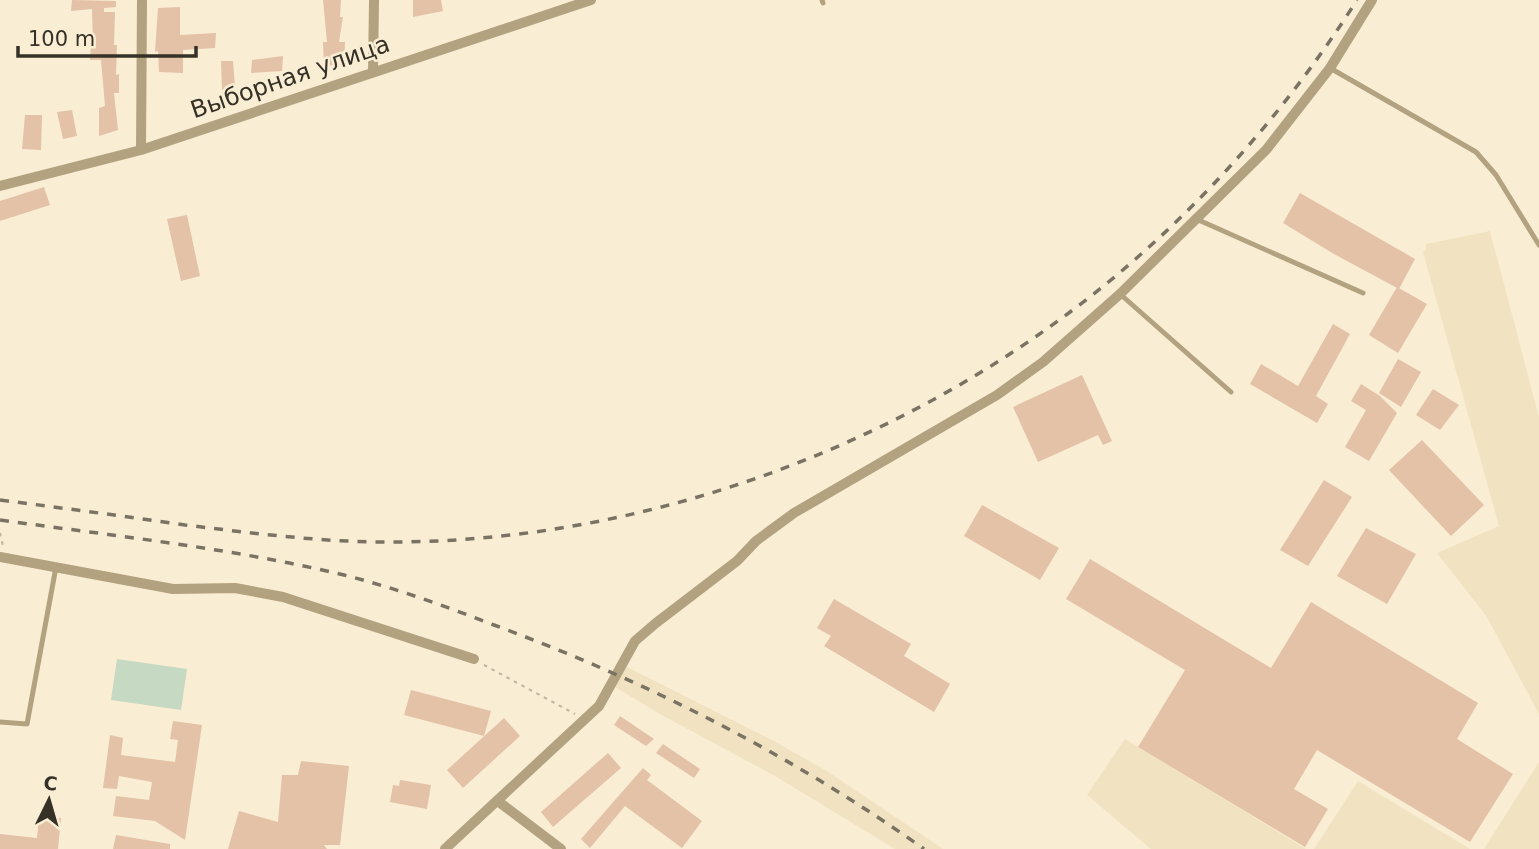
<svg xmlns="http://www.w3.org/2000/svg" width="1539" height="849" font-family="'DejaVu Sans',sans-serif">
<style>
.built{fill:#f1e2c2}
.green{fill:#c6d9c2}
.building{fill:#e3c2a8}
.lines{fill:none;stroke-linecap:round;stroke-linejoin:round}
.path{stroke:#bdb39f;stroke-width:2;stroke-dasharray:3.5 5;stroke-linecap:butt}
.lane{stroke:#b3a280;stroke-width:5}
.street{stroke:#b3a280;stroke-width:10}
.rail{stroke:#7a7364;stroke-width:3.5;stroke-dasharray:9 9;stroke-linecap:butt}
.labels{text-anchor:middle;dominant-baseline:central;stroke-width:5;stroke-linejoin:round;paint-order:stroke}
.street-label{font-size:24px;fill:#353127;stroke:#f9edd4}
</style>
<rect width="100%" height="100%" fill="#f9edd4"/>
<path class="built" d="M1490,231l49,186v297l-52,-97 -50,-64 62,-27 -76,-274 3,-2v-6z
M625,666l147,74 55,31 116,78h-48l-120,-73 -117,-63 -43,-26z
M1125,739l181,110h-155l-64,-54z
M1539,762v87h-55z
M1358,781l112,68h-156z"/>
<path class="green" d="M117,659l70,10 -6,41 -70,-10z"/>
<path class="building" d="M72,0l44,1v6l-12,1v4h11l-1,33h3l-1,30 3,-1v19h-5l4,37 -19,6v-28l6,-2 -4,-46h-11l1,-15h2l-1,-36 -21,2z
M323,0h18l-1,17h3l-4,25h6l-1,22 -20,2 -1,-24h4z
M413,0h28l2,11 -30,6z
M180,7v28l36,-2 -1,15 -32,2v23l-24,-1 -1,-21 -3,1 3,-44z
M283,56l-1,15 -31,2 1,-13z
M221,61h12l2,26 -13,3z
M72,110l5,26 -14,3 -6,-27z
M25,115h17l-1,35 -19,-1z
M44,187l6,18 -50,16v-20z
M1300,193l115,66 -16,30 -65,-35 -51,-31z
M187,215l13,61 -19,5 -14,-62z
M1397,287l30,17 -29,49 -29,-18z
M1333,324l17,10 -34,62 12,8 -11,19 -67,-39 11,-20 37,22z
M1398,359l23,13 -20,35 -22,-14z
M1082,375l30,66 -9,4 -5,-10 -60,27 -25,-55z
M1361,384l19,12 17,17 -28,48 -24,-14 21,-37 -15,-9z
M1433,389l26,16 -19,25 -24,-15z
M1422,440l62,65 -33,31 -62,-66z
M1324,480l28,17 -44,69 -28,-16z
M982,505l77,43 -19,32 -76,-44z
M1366,528l50,26 -29,50 -50,-28z
M1090,559l181,109 40,-66 167,101 -21,36 56,35 -43,68 -153,-92 -23,39 34,20 -23,38 -167,-100 47,-77 -119,-71z
M834,599l77,45 -7,12 46,28 -16,28 -110,-66 7,-10 -14,-8z
M411,690l80,21 -7,25 -80,-21z
M620,716l34,23 -8,7 -32,-21z
M504,718l16,18 -57,52 -16,-18z
M173,721l29,4 -17,115 -30,-19 -42,-5 3,-20 33,4 3,-18 -33,-6 -2,13 -14,-1 7,-53 13,3 -2,17 54,7 3,-22 -8,-1z
M663,744l37,25 -6,9 -38,-25z
M608,753l13,15 -68,59 -12,-15z
M301,761l48,5 -9,79h-16l3,4h-99l11,-38 39,11 4,-47h16z
M643,768l8,7 -4,5 55,41 -20,27 -57,-42 -35,42 -9,-9z
M400,780l31,5 -4,24 -37,-7 3,-17 6,1z
M39,815l22,3 -3,31h-58v-15l37,4z
M116,835l54,9v5h-57z"/>
<g class="lines">
<path class="path" d="M0,533l3,13
M484,665l91,49"/>
<path class="lane" d="M822,0l1,3
M1330,68l146,84 20,23 43,70
M1194,218l169,75
M1120,294l111,98
M0,722l27,2 29,-157"/>
<path class="street" d="M373,71l1,-71
M141,150l1,-150
M0,186l141,-36 450,-150
M0,557l173,32 62,-1 48,9 191,62
M499,802l62,47
M445,849l154,-143 36,-65 21,-18 81,-62 19,-20 38,-28 203,-118 46,-33 77,-68 146,-144 64,-82 42,-68"/>
<path class="rail" d="M0,500c62,8 123,16 185,25 67,8 134,17 202,17 256,1 520,-96 719,-258 98,-80 183,-177 251,-284
M0,520c115,16 231,28 344,55 51,13 101,31 150,50 152,56 298,130 430,224"/>
</g>
<g class="labels">
<g class="street-label">
<text transform="translate(290 77) rotate(-19)">Выборная улица</text>
</g>
</g>
<g transform="translate(49 800) rotate(5)" stroke="#f9edd4" stroke-width="5" paint-order="stroke">
<path d="M0-5L12 26L0 18L-12 26Z" fill="#353127"/>
<text y="-10" font-size="19" font-weight="bold" text-anchor="middle" fill="#353127">С</text>
</g>
<path d="M18 46v10h178v-10" fill="none" stroke="#353127" stroke-width="3.5"/>
<text x="28" y="46" font-size="21" fill="#353127" stroke="#f9edd4" stroke-width="5" paint-order="stroke">100 m</text>
</svg>
